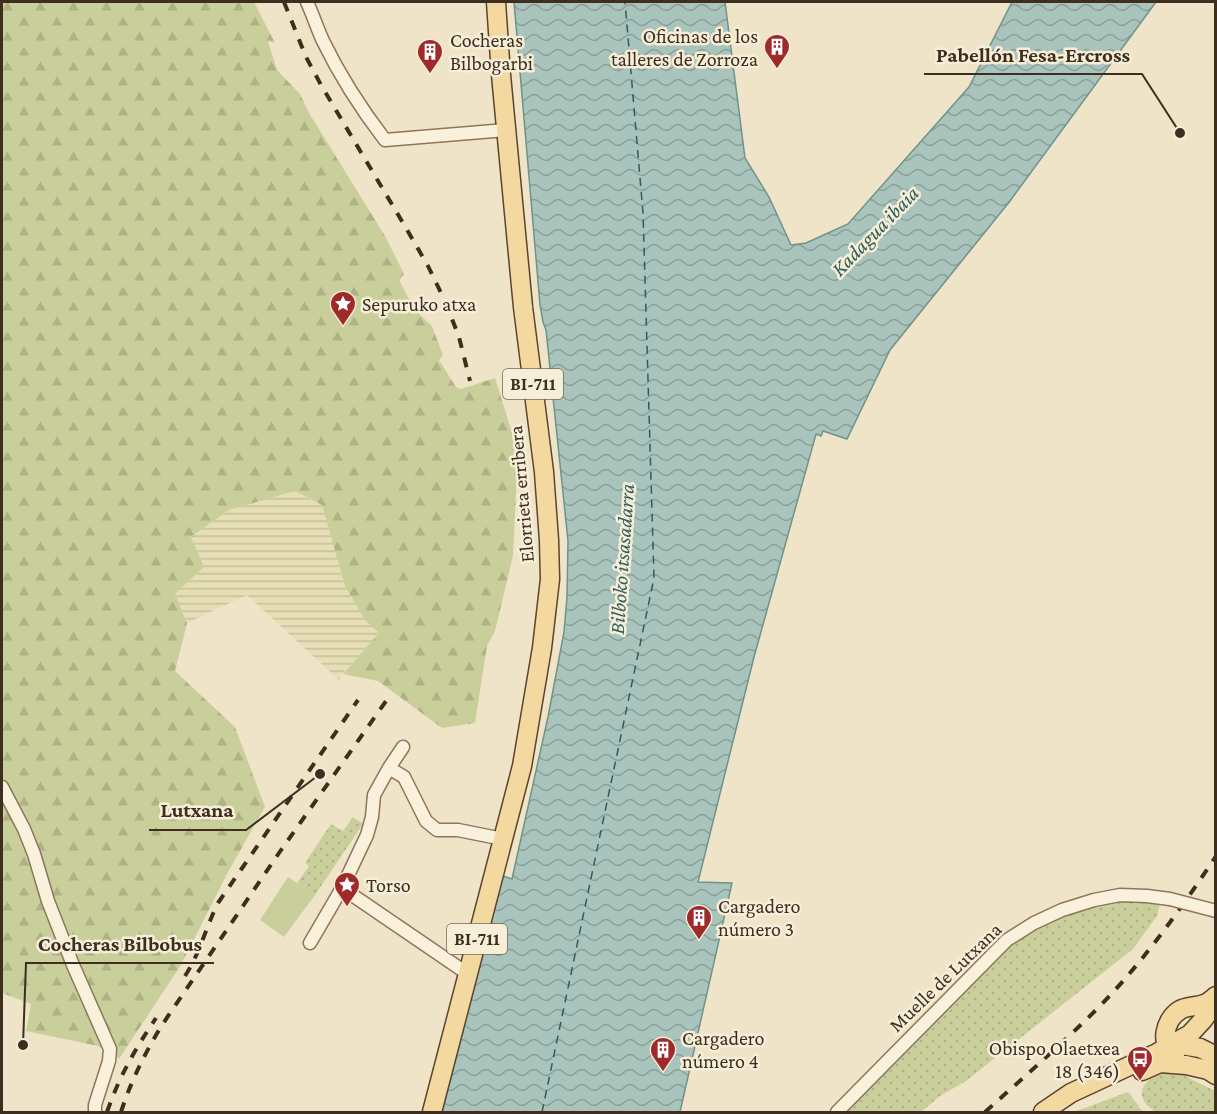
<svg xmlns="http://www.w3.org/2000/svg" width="1217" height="1114" font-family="'Crimson Pro',serif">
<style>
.farmland{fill:url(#farmland-rules)}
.green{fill:url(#green-dots)}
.forest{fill:url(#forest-firs)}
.pitch{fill:#c9cf9b}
.water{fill:url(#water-waves);stroke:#6f938a;stroke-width:1.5}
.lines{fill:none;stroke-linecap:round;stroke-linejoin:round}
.ferry{stroke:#2f5d5a;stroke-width:1.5;stroke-dasharray:8 6;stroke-linecap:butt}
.street-casing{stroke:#8d765c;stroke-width:15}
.primary-casing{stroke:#5b4430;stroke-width:21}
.street{stroke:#faf1dc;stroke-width:12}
.primary{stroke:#f3d9a0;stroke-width:18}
.rail{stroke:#3d2e20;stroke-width:4;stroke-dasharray:10 10;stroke-linecap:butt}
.street-bridge-casing{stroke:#8d765c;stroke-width:15;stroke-linecap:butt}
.street-bridge{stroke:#faf1dc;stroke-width:12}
.labels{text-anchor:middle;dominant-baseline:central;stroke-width:5;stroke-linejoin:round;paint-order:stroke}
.shield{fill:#f7eed8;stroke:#756857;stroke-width:1.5}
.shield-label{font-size:18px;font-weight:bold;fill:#3d2e20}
.poi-label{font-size:20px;fill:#3d2e20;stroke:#f7eed8;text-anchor:start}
.street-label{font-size:20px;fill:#3d2e20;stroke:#f7eed8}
.water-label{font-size:21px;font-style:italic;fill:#2f5d5a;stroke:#f7eed8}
.leader{fill:none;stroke:#3d2e20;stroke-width:2}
.callout-dot{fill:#3d2e20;stroke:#f7eed8;stroke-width:2}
.callout-label{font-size:21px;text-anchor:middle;font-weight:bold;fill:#3d2e20;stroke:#f7eed8;stroke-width:5;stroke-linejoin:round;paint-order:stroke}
</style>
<defs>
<pattern id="farmland-rules" width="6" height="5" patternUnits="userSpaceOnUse" patternTransform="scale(1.5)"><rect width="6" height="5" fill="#e6deb5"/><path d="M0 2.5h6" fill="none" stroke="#c6bf9b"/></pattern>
<pattern id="green-dots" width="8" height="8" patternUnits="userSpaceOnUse" patternTransform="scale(1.5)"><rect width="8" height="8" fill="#c9cf9b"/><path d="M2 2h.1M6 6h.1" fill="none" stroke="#aeb285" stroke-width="1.8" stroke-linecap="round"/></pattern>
<pattern id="forest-firs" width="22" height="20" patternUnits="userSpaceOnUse" patternTransform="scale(1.5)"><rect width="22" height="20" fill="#c9cf9b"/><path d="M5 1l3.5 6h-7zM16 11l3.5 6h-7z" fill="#aeb285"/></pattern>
<pattern id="water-waves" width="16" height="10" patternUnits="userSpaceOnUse" patternTransform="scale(1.5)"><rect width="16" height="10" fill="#a9c4bc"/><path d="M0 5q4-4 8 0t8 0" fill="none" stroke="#8ba098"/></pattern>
</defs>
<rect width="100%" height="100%" fill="#f0e4c8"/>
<path class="farmland" d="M295,491l27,14 23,81 20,34 15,13 -37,40 -4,7 -92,-85 -60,28 -12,-29 29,-27 -13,-30 38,-27z"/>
<path class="green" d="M353,817l10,7 -48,71 -18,-12 12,-17 -4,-3 26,-39 12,7z
M1162,896l-5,20 -24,33 -167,132 -26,15 -19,16h-84l170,-172 87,-40z
M1158,1072h19l38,19v21h-59c-21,-13 -17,-27 2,-40z
M1128,1092l15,20h-69z"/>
<path class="forest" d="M2,2h252l21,41 -7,-2 9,29 23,24 9,19 76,123 19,38 -5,6 16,30 17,16 11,29 -4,5 17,27 5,2 34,-11 18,58 4,35 -4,85 -18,75 -8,15 -12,77 -33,5 -64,-47 -35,-7 36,-41 -14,-13 -20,-34 -23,-81 -27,-14 -66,19 -38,27 13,30 -29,27 12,29 -12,48 60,56 30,80 -37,65 -47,93 -62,94 -21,-13 -72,-15 5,-27 -29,-11z"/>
<path class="pitch" d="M288,877l27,18 -31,42 -24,-17z"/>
<path class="water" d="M514,2h211l20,156 24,39 22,48 15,-2 42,-19 121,-137 43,-85h144l-146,199 -120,149 -43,89 -24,-8 -2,5 -5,-2 -62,223 -56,225 34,1 -52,229h-238l61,-236 9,3 36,-162 16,-85 3,-35 1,-56 -22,-211 -3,-8 -3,-17z"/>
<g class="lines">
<path class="ferry" d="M542,1112l112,-534 -11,-365 -18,-211"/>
<defs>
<path id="street" d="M307,2c6,13 10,26 16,39 17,35 39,69 62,99l121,-10
M389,768l15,9 22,44 11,9h21l45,9
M2,787l22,42 10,25 14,47 25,64 37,84 -1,12 -14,44v7
M342,888l126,86
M310,943l32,-55 25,-53 5,-18 2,-22 15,-27 14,-21
M837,1112l170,-172 27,-17 28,-13 32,-10 26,-5 27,1 23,3"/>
<path id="primary" d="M1175,1044l25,4 16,8
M1175,1056c-16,-11 -11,-36 5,-46 6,-4 16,-3 24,-6 4,-1 8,-5 12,-8
M1142,1071l18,-8 26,2 22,5 8,5
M432,1112l90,-346 20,-118 8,-69 -1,-39 -5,-68 -21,-165 -22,-232 -5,-73
M1043,1112l28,-19 84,-39 35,-20 13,-14 13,-18"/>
</defs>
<use href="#street" class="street-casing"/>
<use href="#primary" class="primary-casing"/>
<use href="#street" class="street"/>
<use href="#primary" class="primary"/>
<path class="rail" d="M284,2l22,55 15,28 85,143 22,38 17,35 14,36 11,44
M185,976c15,-23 21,-49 33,-73l140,-203
M107,1112c13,-37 27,-61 49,-94
M121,1112c10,-31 24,-59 41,-87l117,-172 112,-159
M985,1112c38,-34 77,-68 114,-105 44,-45 82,-98 117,-151"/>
<defs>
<path id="street-bridge" d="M1170,899l46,12"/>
</defs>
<use href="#street-bridge" class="street-bridge-casing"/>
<use href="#street-bridge" class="street-bridge"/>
</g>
<defs>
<symbol id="building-pin" viewBox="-11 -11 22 30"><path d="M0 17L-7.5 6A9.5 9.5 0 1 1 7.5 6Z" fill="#9e2a2b" stroke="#f7eed8"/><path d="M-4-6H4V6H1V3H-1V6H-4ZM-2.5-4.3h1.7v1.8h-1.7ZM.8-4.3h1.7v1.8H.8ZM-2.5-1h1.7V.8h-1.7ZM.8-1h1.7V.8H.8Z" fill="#fff"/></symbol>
<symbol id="sight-pin" viewBox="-11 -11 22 30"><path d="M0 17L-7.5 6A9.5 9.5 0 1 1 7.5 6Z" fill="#9e2a2b" stroke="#f7eed8"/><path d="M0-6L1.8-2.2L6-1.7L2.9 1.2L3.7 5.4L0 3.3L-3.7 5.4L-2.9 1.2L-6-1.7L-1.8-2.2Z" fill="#fff"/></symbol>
<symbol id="bus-pin" viewBox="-11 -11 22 30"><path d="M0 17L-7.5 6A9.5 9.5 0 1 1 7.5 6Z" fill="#9e2a2b" stroke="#f7eed8"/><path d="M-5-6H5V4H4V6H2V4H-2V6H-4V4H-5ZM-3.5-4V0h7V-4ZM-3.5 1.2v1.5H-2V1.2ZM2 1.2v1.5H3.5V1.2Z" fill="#fff"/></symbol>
</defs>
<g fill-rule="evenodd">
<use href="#building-pin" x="762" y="32" width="30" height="40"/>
<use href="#building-pin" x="415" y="37" width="30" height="40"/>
<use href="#sight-pin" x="328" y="289" width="30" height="40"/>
<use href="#sight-pin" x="332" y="870" width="30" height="40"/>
<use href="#building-pin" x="684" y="903" width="30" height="40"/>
<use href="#building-pin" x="648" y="1035" width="30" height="40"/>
<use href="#bus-pin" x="1125" y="1044" width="30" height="40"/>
</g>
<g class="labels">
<g class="shield">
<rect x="503" y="369" width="60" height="30" rx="4.5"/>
<rect x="447" y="924" width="60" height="30" rx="4.5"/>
</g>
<g class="shield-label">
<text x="533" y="384">BI-711</text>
<text x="477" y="939">BI-711</text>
</g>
<g class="poi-label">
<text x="758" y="36" text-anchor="end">Oficinas de los<tspan x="758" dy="23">talleres de Zorroza</tspan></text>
<text x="450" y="40">Cocheras<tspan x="450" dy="23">Bilbogarbi</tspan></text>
<text x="362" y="304">Sepuruko atxa</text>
<text x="366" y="885">Torso</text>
<text x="718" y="906">Cargadero<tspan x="718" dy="23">número 3</tspan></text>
<text x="682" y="1038">Cargadero<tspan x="682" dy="23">número 4</tspan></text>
<text x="1120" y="1048" text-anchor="end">Obispo Olaetxea<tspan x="1120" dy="23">18 (346)</tspan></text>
</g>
<g class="street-label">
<text transform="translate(521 494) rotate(-95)">Elorrieta erribera</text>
<text transform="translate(945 977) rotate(-44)">Muelle de Lutxana</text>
</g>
<g class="water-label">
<text transform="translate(875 231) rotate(-46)">Kadagua ibaia</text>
<text transform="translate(622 559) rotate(-86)">Bilboko itsasadarra</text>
</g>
</g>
<path class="leader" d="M1180 133L1142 74H924M320 774L246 830H149M23 1045L26 963H214"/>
<g class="callout-dot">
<circle cx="1180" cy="133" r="6"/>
<circle cx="320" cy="774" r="6"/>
<circle cx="23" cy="1045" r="6"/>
</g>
<g class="callout-label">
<text x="1033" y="62">Pabellón Fesa-Ercross</text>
<text x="197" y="817">Lutxana</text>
<text x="120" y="951">Cocheras Bilbobus</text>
</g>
<rect width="1217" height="1114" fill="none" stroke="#3d2e20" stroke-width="6"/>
</svg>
